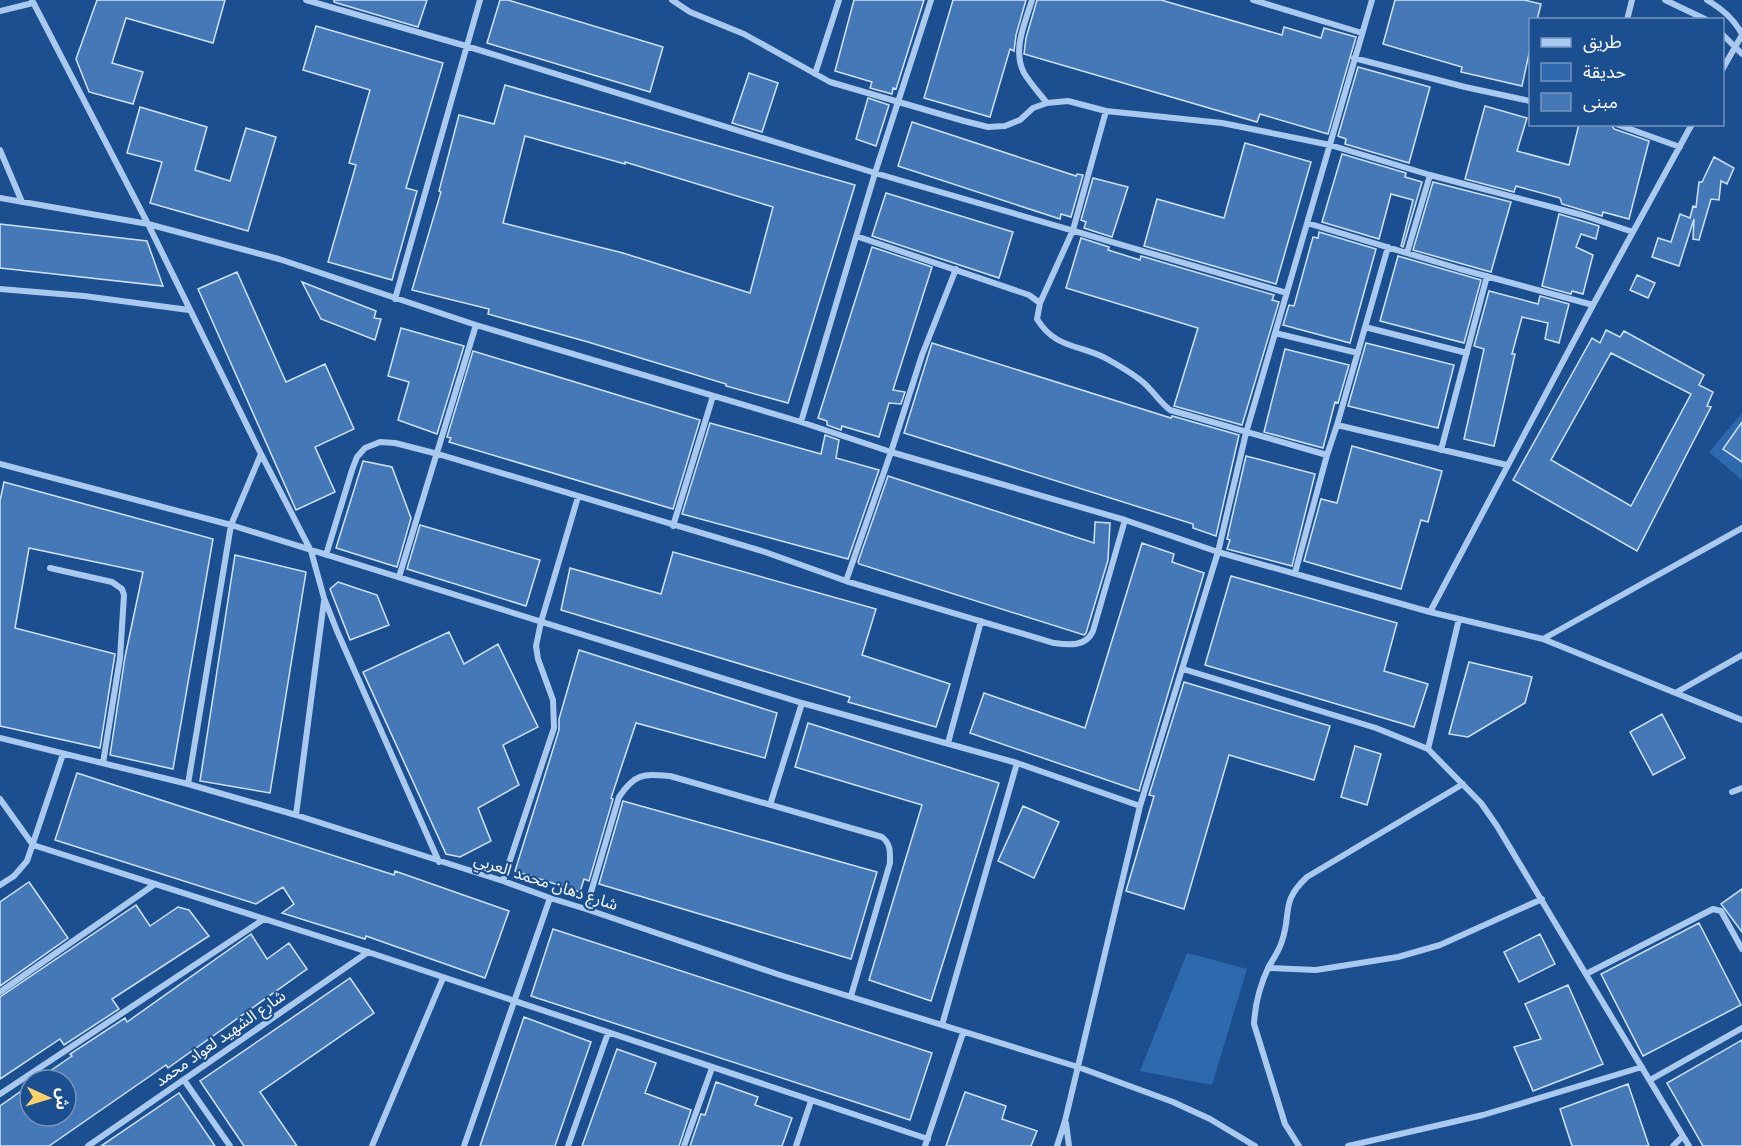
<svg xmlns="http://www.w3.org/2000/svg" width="1742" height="1146" font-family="Roboto,'Noto Sans Arabic',sans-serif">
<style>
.green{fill:#2e69ad}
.building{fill:#4478b7;stroke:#cfe3fa;stroke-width:1.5;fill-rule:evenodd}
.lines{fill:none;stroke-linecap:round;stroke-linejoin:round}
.street{stroke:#a9c9ee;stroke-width:6}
.labels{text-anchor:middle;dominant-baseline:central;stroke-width:4.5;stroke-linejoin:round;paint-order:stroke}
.street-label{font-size:16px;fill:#fff;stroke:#1b4f8f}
</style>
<rect width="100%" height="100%" fill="#1b4f8f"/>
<path class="green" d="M1742,413v67l-33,-28z
M1187,953l60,16 -35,116 -72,-14z"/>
<path class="building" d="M97,0h128l-12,43 -87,-25 -14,45 31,9 -10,32 -44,-12 -13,-33z
M334,0h93l-9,27 -81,-24 -3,-1z
M500,0h8l155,47 -13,45 -163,-49z
M854,0h70l-28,89 -3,-1 -1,6 -22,-6 2,-6 -37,-11z
M953,0h73l-10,35 -2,16 -4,-2 -20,68 -66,-19z
M1037,0h124l121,35 2,-8 37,11 3,-10 32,9 -28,97 -68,-20 -3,8 -233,-68 2,-16z
M1395,0h129l17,4 -4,16h-7v29l-8,37 -61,-14 1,-5 -79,-23z
M316,26l127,37 -37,125 11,3 -25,89 -64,-18 28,-97 -7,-2 21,-73 -67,-20z
M1358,67l72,20 -21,76 -64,-19 1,-5 -8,-3z
M749,73l29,10 -16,49 -30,-9z
M505,85l350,100 -67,218 -62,-17v-2l-138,-42 -100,-28 1,-5 -77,-19 29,-98 -2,-1 20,-76 35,9zM525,136l100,28v-2l148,45 -23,86 -127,-40 -120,-30z
M868,98l21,7 -13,41 -20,-7z
M1485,106l42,12 -10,33 52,14 10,-41h32l3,5 35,12 -20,78 -26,-7 -1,4 -40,-12 -2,-6 -44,-12 -2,6 -49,-13z
M140,107l67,20 -12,43 35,11 16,-53 30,9 -28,94 -98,-28 12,-41 -35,-9z
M912,122l164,54 1,-2 6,1 -12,42 -10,-3 -1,5 -162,-53z
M1245,143l66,19 -35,122 -132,-38 13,-47 67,19z
M1342,154l64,19 -1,4 17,5 -19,65 -2,-1 12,-46 -22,-6 -12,45 -57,-17z
M1714,157l20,11 -7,16 -6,-3 -2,19 -8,-1 -12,41 -6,-1 1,-20 -15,47 -27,-9 6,-19 13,4 9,-28 10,4 3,-12 3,1 3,-25h3z
M1093,178l35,9 -16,50 -28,-9 2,-6 -5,-2z
M1433,182l78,20 -20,70 -78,-22z
M886,193l127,39 -14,46 -127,-42z
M1559,214l40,12 -3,13 -15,-5 -5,13 17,8 -10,39 -11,-3 -1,3 -29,-8z
M0,224l147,17 16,45 -163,-18z
M1319,232l57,17 -26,94 -67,-18 6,-20 5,1 19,-69 5,1z
M1081,238l28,9 -1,3 32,10 1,-4 133,39 -2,5 7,2 -37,123 -68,-19 24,-78 -132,-40z
M872,247l60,20 -39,123 12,2 -4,12 -12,-1 -10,34 -37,-11 -1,4 -14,-5v-4l-9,-3z
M1398,256l83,24 -17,63 -84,-22z
M237,272l49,110 39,-18 29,65 -39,18 20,45 -39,18 -98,-221z
M1637,275l18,8 -7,15 -18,-8z
M302,282l74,29 -2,7 7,1 -6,21 -54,-21z
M1489,291l49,13 2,-8 29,8 -10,39 -14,-4 3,-16 -26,-6 -10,37h3l-21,92 -30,-7 20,-90 -10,-3z
M401,328l63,18 -27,88 -39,-14 11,-38 -21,-6z
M1606,330l14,7 4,-6 80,44 -5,10 14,7 -6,14 4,1 -74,144 -124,-71 79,-142 8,5zM1611,353l80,41 -60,112 -80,-46z
M932,343l239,75 1,-2 67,19 -23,101 -23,-8v-4l-289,-91z
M1366,343l88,22 -16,63 -90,-22z
M1285,349l64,16 -11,38 -3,-1 -12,46 -59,-16z
M473,351l227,69 -27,89 -224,-67 2,-4 -4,-1z
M1742,422v40l-19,-13z
M710,423l111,31 4,-19 14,5 -3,18 43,12 -31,89 -166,-45z
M1352,446l90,25 -14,51 -7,-2 -20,69 -97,-28 17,-62 16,4z
M1246,456l69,18 -23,92 -65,-17 3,-9 -3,-1z
M363,461l29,6 19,51 -14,49 -61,-19z
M888,476l206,67 1,-21 15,1 -2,37 -22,73 -2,2 -225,-71 -1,-2z
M4,482l209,57 -40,230 -63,-14 15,-98 18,-85 -114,-24 -14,80 100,26 -15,94 -100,-22v-225z
M420,525l120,35 -14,46 -119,-37z
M1142,543l32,11 -2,8 32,11 -65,218 -169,-58 14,-40 101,35z
M673,552l203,57 -14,46 88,29 -14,43 -88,-25 2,-5 -289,-87 9,-42 91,26z
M235,555l71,17 -36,221 -70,-12z
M1231,576l166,47 -13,48 44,13 -14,43 -209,-62z
M338,582l39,13 12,30 -39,15 -20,-51z
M449,632l15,32 34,-20 40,83 -35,18 16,40 -41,23 13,33 -31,16 -14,-3 -83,-182z
M579,650l198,63 -12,45 -129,-35 -25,75 2,1 -24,82 -5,-2 -4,13 -65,-21 44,-141v-11z
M1469,662l63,15 -7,26 -57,34 -19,-3z
M1184,682l146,44 -16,54 -85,-25 -45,154 -58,-18 28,-95 -5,-1z
M1662,714l23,44 -32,17 -23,-43z
M808,723l191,60 -68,218 -62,-21 53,-175 -127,-38z
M1355,746l26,8 -14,51 -26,-8z
M77,773l317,102 1,-4 114,40 -24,67 -119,-42 -1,3 -83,-26 12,-9 -11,-17 -27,17 -201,-64z
M623,801l254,71 -26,87 -252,-75z
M1023,806l36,16 -25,56 -36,-17z
M29,882l39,56 -68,48v-84z
M1742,889v43l-21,-28z
M136,905l14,21 28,-19 11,3 20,26 -97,63 7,10 -55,36 -4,-6 -60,40v-82z
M1699,923l42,82 -98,51 -42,-82z
M553,929l379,124 -22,67 -379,-124z
M251,934l16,25 22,-16 18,26 -139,99 -2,-3 -117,81h-49v-40l30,-21v31h36v-36h-29l35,-24 -2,-2 55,-36 2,4z
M1540,934l15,30 -36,18 -15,-30z
M350,978l24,35 -114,79 37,54h-53l-44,-65z
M1568,985l35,79 -70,27 -19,-44 27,-8 -16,-35z
M524,1017l67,25 -36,104h-75z
M1742,1040v106h-39l-36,-63z
M617,1049l39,14 -11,30 46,17 -12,36h-97z
M716,1082l42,15 -3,8 37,13 -10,28h-92l11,-32 4,1z
M1628,1084l21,62h-77l-12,-37z
M965,1092l41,14 -4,13 35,12 -6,15h-85z
M179,1093l36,53h-114z"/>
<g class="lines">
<path class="street" d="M32,0l116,224 113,230 50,97 13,47 13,33 102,231
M306,0l160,46 409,127 412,120
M672,0l18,12 54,22 86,48 134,39 24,6 17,-1 15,-6 13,-12 14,-5 21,-2 38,10 116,12 108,22 100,30 152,40 51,17
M1032,0c-7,23 -20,50 -8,73 6,10 15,20 23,30
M1253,0l109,33
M1665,0l42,20
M1707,0c15,9 26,18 35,34
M0,11l33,-8
M1627,20l5,-20
M1722,34l20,20
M1354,58l111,29 65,14
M1722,70l20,-35
M815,74l24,-74
M1616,124l64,23
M0,150l22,52
M0,198l148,26 131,35 197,66 325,97 90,30 234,68 93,32 212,60 113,27 199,81
M1307,223l153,46 133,36
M856,236l173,59 11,8 33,-73 33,-119
M1407,253l23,-78
M0,289l84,7 105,14
M395,299l85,-299
M1040,303l-3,16c19,31 44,25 72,41 12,7 29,16 39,27 8,8 13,16 22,23l157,45 10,-30 170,40
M1365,327l102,26
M1275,333l83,20
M801,422l74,-249 56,-173
M1337,425l51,-178
M1441,450l46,-174
M0,464l231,61 571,178 215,60 123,43
M673,526l40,-130
M326,555l26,-85 5,-13 8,-9 15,-6 15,1 43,11 327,98 81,29 208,62c15,2 32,4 39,-12l32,-111
M50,568l62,14 10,7 2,6 -4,63 -17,105
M1295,573l32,-118
M399,577l77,-252
M846,581l45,-129 31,-97 34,-86
M1430,612l163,-307 99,-181
M1459,619l-31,130 53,54 16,23 192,320
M1543,639l199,-111
M1183,669l193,59 52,21
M1677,692l65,-37
M0,738l188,46 108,31 207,66 47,17 36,11 194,66 298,92 95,35 37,17 45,27
M948,743l33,-122
M188,784l43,-259 30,-71
M1732,792l10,-4
M0,799l33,46 335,107 560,187
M770,805l32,-102
M296,815l28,-214
M503,881l51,-153 -1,-28 -15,-41 -2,-13 5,-24 37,-125
M0,885l14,-9 13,-15 36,-107
M586,909l33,-112c16,-24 24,-23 51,-21l212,61c9,7 8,15 8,26l-39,133
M1268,968l48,2 82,-13 42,-12 102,-46
M1586,974l127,-65 8,2 21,38
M0,992l155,-108
M942,1025l75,-262
M184,1080l46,66
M1650,1080l92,-52
M0,1094l264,-175
M1066,1123l3,23
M88,1146l280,-194
M372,1146l71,-168
M464,1146l86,-248
M568,1146l40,-113
M684,1146l28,-78
M796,1146l15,-45
M925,1146l38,-113
M1057,1146l8,-25 75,-315 78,-254 28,-119 126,-433
M1299,1146l-14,-22 -31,-100c1,-21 6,-39 15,-58 5,-8 11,-17 13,-25 10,-29 -2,-39 25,-64l156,-93
M1348,1146l135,-31 159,-48
M1673,1146l10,-10"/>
</g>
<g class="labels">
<g class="street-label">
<text transform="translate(546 882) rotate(18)">شارع دهان محمد العربي</text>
<text transform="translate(220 1038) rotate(-35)">شارع الشهيد لعواد محمد</text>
</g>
</g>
<rect x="1529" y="18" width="195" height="108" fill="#1b4f8f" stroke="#7695bc" stroke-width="1.5"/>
<rect x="1541" y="38" width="30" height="9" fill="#a9c9ee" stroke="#7695bc" stroke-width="1.5"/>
<text x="1583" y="48" font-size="18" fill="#ffffff">طريق</text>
<rect x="1541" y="63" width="30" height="18" fill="#2e69ad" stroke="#7695bc" stroke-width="1.5"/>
<text x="1583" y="78" font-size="18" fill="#ffffff">حديقة</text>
<rect x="1541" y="93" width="30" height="18" fill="#4478b7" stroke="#7695bc" stroke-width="1.5"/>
<text x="1583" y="108" font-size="18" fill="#ffffff">مبنى</text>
<g transform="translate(48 1098) rotate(94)"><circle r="28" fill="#1b4f8f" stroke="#7695bc" stroke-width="1.5"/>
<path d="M0-4.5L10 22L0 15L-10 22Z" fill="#ffd166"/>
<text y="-9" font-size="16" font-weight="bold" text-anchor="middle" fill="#ffffff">ش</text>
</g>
</svg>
